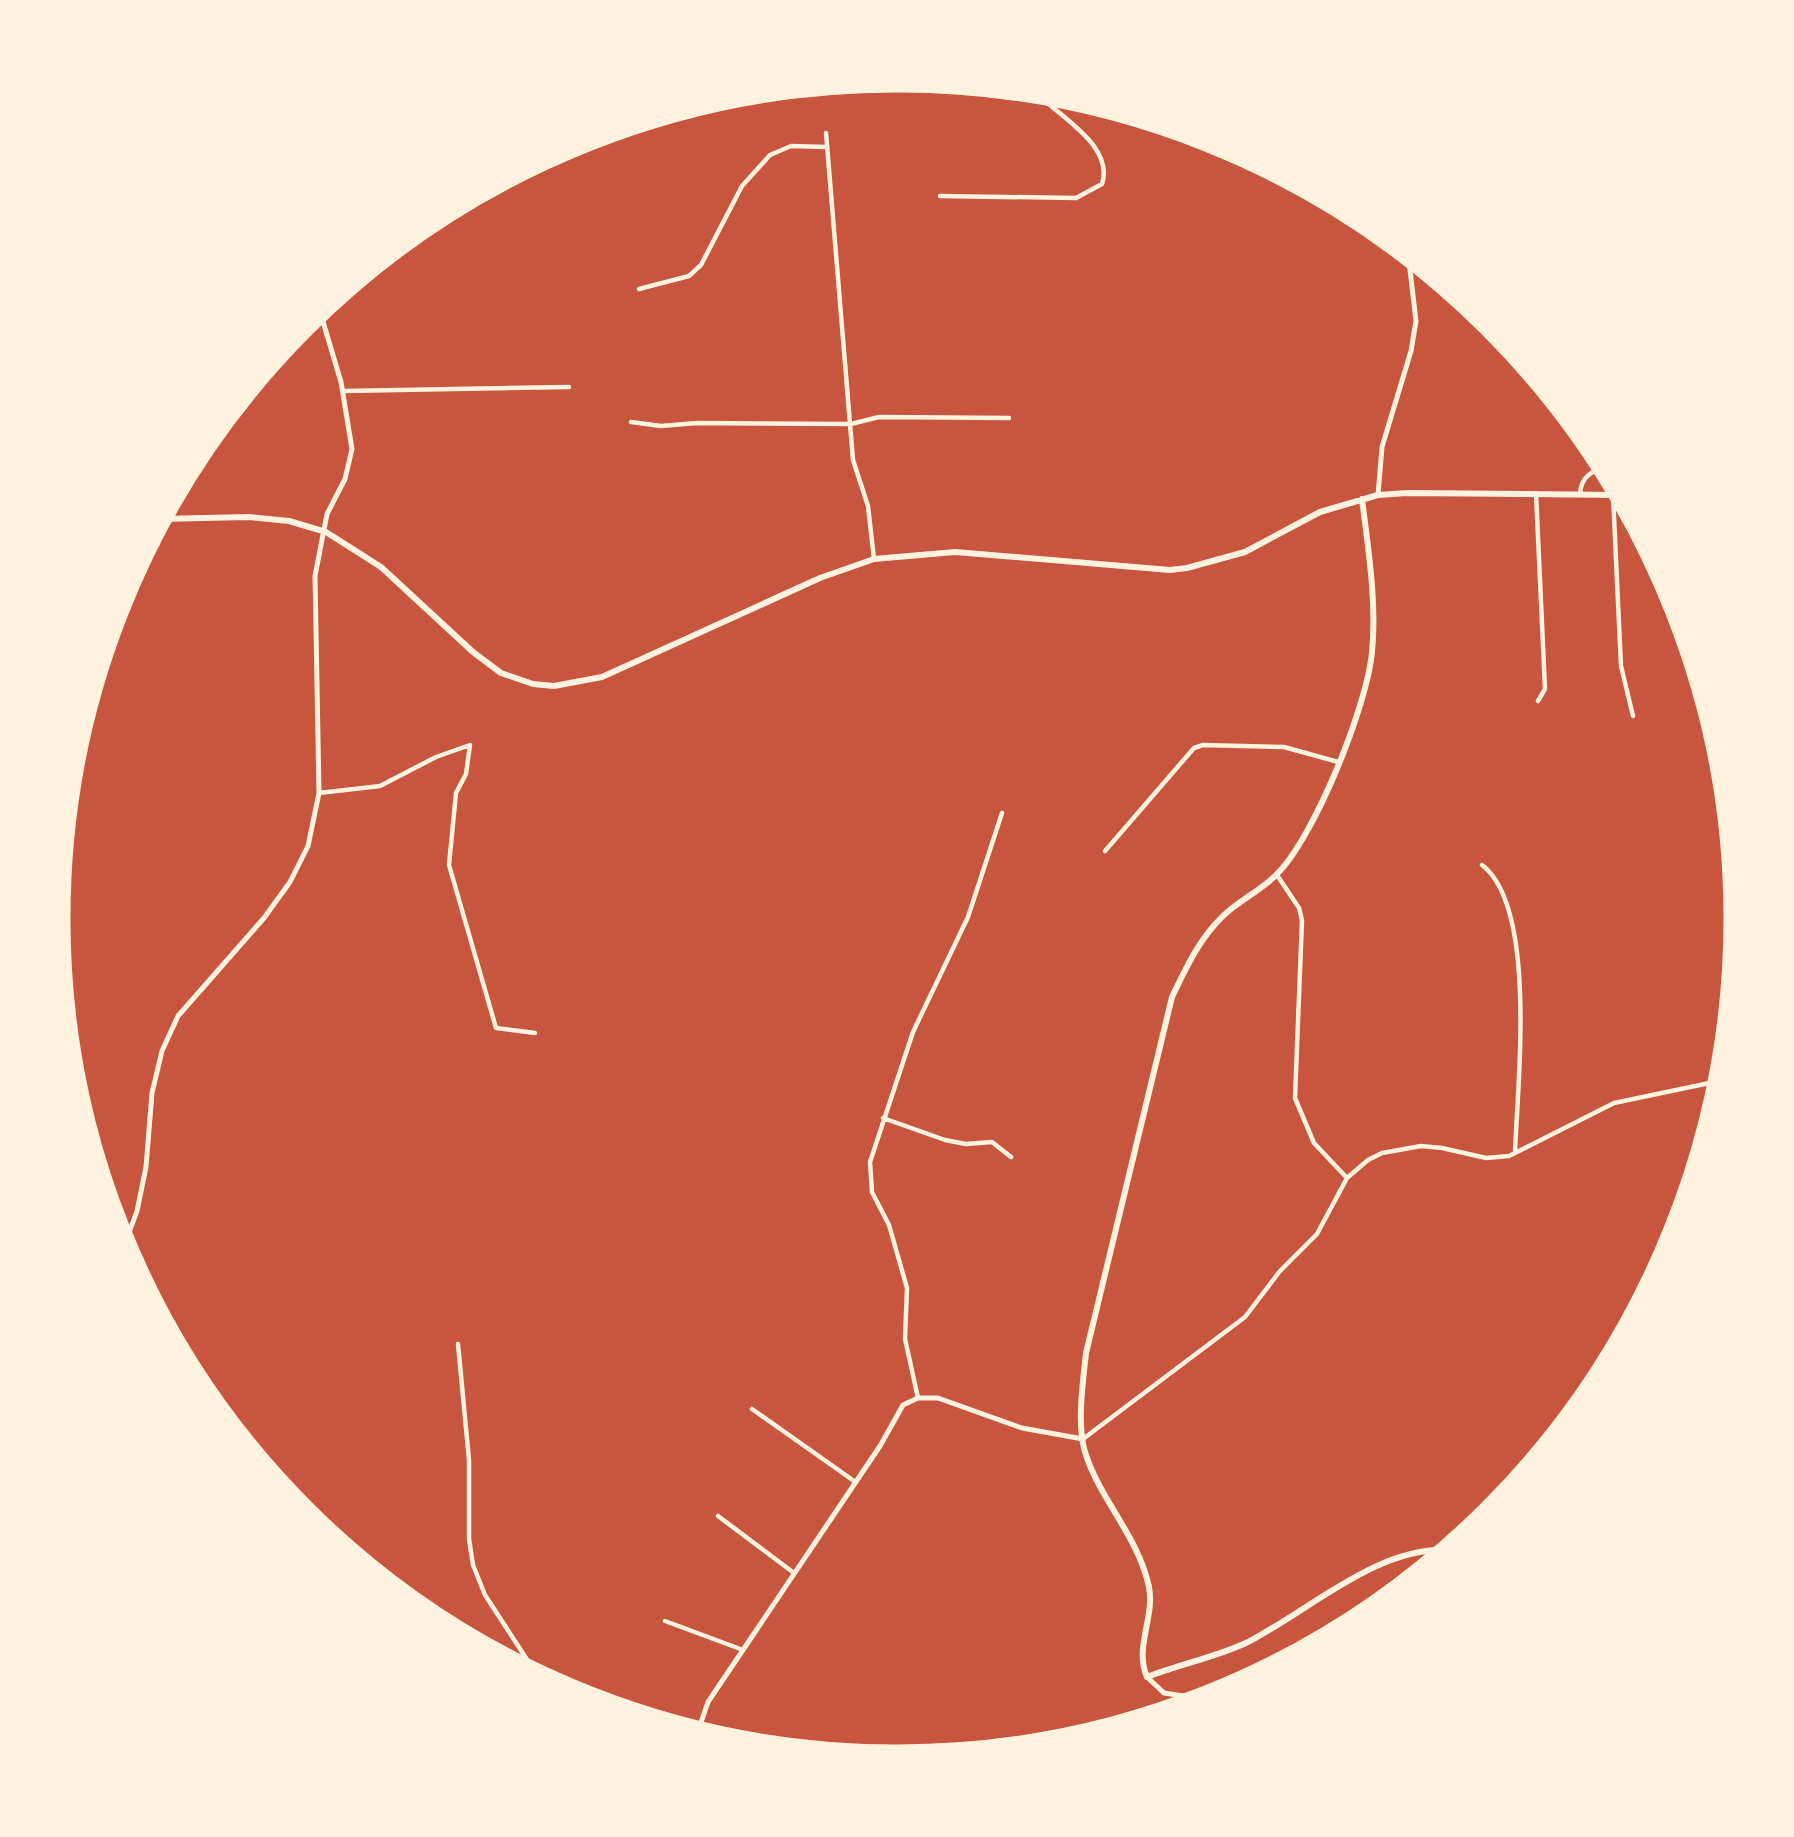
<svg xmlns="http://www.w3.org/2000/svg" width="1794" height="1837" font-family="Barlow,sans-serif">
<style>
.lines{fill:none;stroke-linecap:round;stroke-linejoin:round}
.minor{stroke:#fff3e0;stroke-width:4.5}
.tertiary{stroke:#fff3e0;stroke-width:5}
.secondary{stroke:#fff3e0;stroke-width:6}
.rim{fill:none;stroke:#fff3e0;stroke-width:9}
</style>
<rect width="100%" height="100%" fill="#c8553d"/>
<g class="lines">
<path class="minor" d="M826,133l27,327 15,46 6,53
M940,196l136,2 26,-14c13,-40 -47,-69 -69,-95
M639,289l50,-13 12,-11 41,-79 28,-31 21,-9 36,1
M343,391l226,-4
M631,422l30,4 36,-3 154,1 28,-7 130,1
M1536,493l9,196 -7,12
M1580,494c1,-17 11,-23 26,-27
M1613,495l8,171 12,50
M319,793l61,-7 56,-29 34,-12 -4,29 -10,19 -7,72 47,163 39,5
M1105,851l89,-103 9,-3 81,2 54,15
M1482,865c56,43 35,222 33,288
M1277,875l22,33 3,12 -7,178 19,45 33,35
M883,1118l62,22 21,4 26,-2 19,15
M458,1344l11,116v79l4,26 12,30 54,83
M918,1398l-13,-59 2,-51 -18,-63 -17,-33 -2,-30 43,-130 55,-115 34,-104
M752,1409l102,72
M1083,1439l162,-122 35,-46 37,-37 30,-56 21,-18 14,-7 39,-7 21,2 44,10 23,-2 105,-53 110,-23
M718,1516l76,57
M665,1621l78,29"/>
<path class="tertiary" d="M1378,495l4,-48 29,-96 5,-30 -8,-68
M123,1249l14,-38 9,-44 6,-74 10,-42 16,-35 86,-98 26,-36 18,-36 11,-53 -4,-217 12,-62 18,-35 7,-30 -11,-67 -22,-74
M1147,1677l17,16 46,7
M697,1734l11,-32 172,-256 23,-41 15,-7h20l84,30 61,11"/>
<path class="secondary" d="M1362,499c6,49 15,103 10,153 -5,54 -57,184 -95,222 -16,17 -38,26 -54,42 -24,23 -37,52 -51,81l-86,356c-3,29 -10,75 0,102 15,46 52,81 63,132 6,30 -15,61 -2,90 33,-13 70,-20 101,-35 62,-32 130,-96 201,-92
M159,519l90,-2 40,4 37,11 55,35 92,85 28,21 32,11 21,2 48,-9 218,-99 54,-19 81,-7 215,18 17,-2 58,-16 75,-40 58,-17 29,-2 215,2"/>
</g>
<path d="M0 0H1794V1837H0ZM896 88H898A830 830 0 0 1 1728 918V919A830 830 0 0 1 898 1749H896A830 830 0 0 1 66 919V918A830 830 0 0 1 896 88Z" fill="#fff3e0" fill-rule="evenodd"/>
<path class="rim" d="M896 88H898A830 830 0 0 1 1728 918V919A830 830 0 0 1 898 1749H896A830 830 0 0 1 66 919V918A830 830 0 0 1 896 88Z"/>
</svg>
